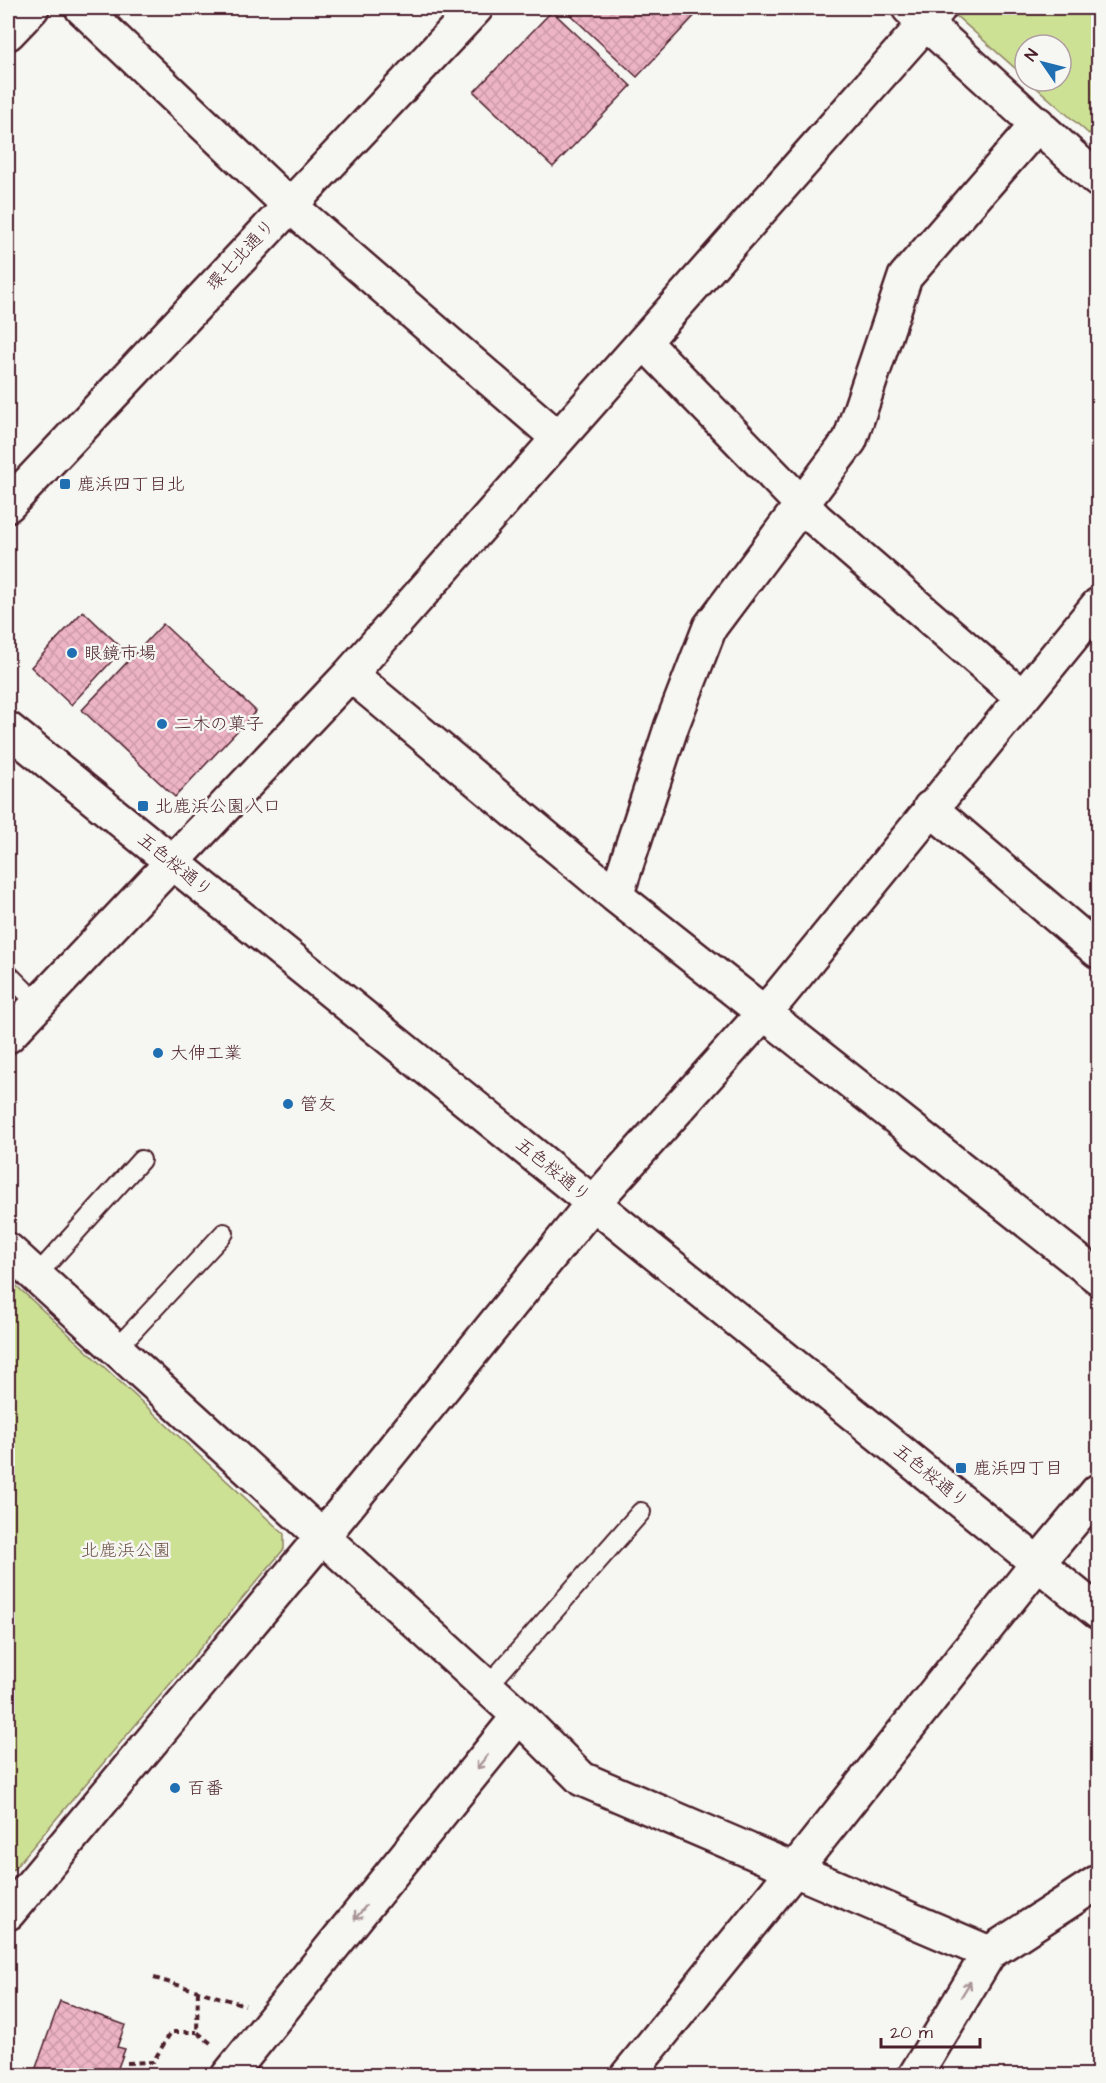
<svg xmlns="http://www.w3.org/2000/svg" width="1106" height="2083" font-family="'Architects Daughter','Klee One',sans-serif">
<style>
.green{fill:#cde195;stroke:#8c8060;stroke-width:1.5}
.building{fill:url(#building-cross-hatch);stroke:#4a1f2b;stroke-width:1.5}
.lines{fill:none;stroke-linecap:round;stroke-linejoin:round}
.lane-casing{stroke:#4a1f2b;stroke-width:22}
.street-casing{stroke:#4a1f2b;stroke-width:38}
.secondary-casing{stroke:#4a1f2b;stroke-width:38}
.path{stroke:#4a1f2b;stroke-width:4;stroke-dasharray:6 4.5;stroke-linecap:butt}
.lane{stroke:#f6f6f2;stroke-width:18}
.street{stroke:#f6f6f2;stroke-width:33}
.secondary{stroke:#f6f6f2;stroke-width:33}
.oneway{stroke:#a99598}
.poi-dot{fill:#1f6fb2;stroke:#f6f6f2;stroke-width:2}
.labels{text-anchor:middle;dominant-baseline:central;stroke-width:5;stroke-linejoin:round;paint-order:stroke}
.street-label{font-size:18px;fill:#4a1f2b;stroke:#f6f6f2}
.poi-label{font-size:18px;fill:#4a1f2b;stroke:#f6f6f2;text-anchor:start}
.park-label{font-size:18px;fill:#6b5046;stroke:#f6f6f2}
</style>
<defs>
<pattern id="building-cross-hatch" width="8" height="8" patternUnits="userSpaceOnUse" patternTransform="scale(1.5)"><rect width="8" height="8" fill="#edb4c5"/><path d="M0 0l8 8M0 8l8-8" fill="none" stroke="#cd9aa9"/></pattern>
</defs>
<rect width="100%" height="100%" fill="#f6f6f2"/>
<filter id="ink" filterUnits="userSpaceOnUse"><feTurbulence type="fractalNoise" baseFrequency=".0167" numOctaves="2"/><feDisplacementMap in="SourceGraphic" scale="12" xChannelSelector="R" yChannelSelector="G"/><feConvolveMatrix kernelMatrix="1 2 1 2 8 2 1 2 1" color-interpolation-filters="sRGB"/></filter>
<g filter="url(#ink)">
<path class="green" d="M958,8h140v116l-9,10 -60,-53h32v-36h-36v32l-71,-63z
M8,1278l276,256v15l-276,327z"/>
<path class="building" d="M563,8h132l4,3 -62,66z
M552,11l79,75 -78,81 -79,-75z
M83,611l40,38 -52,56 -40,-38z
M163,624l93,87 -81,86 -93,-87z
M60,2001l65,24 -8,22 8,2 -10,27h-82z"/>
<g class="lines">
<defs>
<path id="lane" d="M8,974l31,31
M36,1276l105,-116
M116,1349l108,-116
M487,1687l154,-175"/>
<path id="street" d="M82,8l207,197 268,232
M909,8l189,172
M8,33l24,-25
M644,342l173,178 205,177
M350,674l266,222 482,381
M930,808l168,143
M616,896l56,-171 38,-98 140,-187 55,-163 133,-153
M8,1036l342,-362 589,-666
M8,1250l511,466 63,63 407,174
M8,1913l314,-376 271,-334 186,-207 319,-391
M228,2076l291,-360
M627,2076l168,-207 243,-306 60,-72
M915,2076l74,-123 109,-71"/>
<path id="secondary" d="M8,505l468,-497
M8,729l1090,883"/>
</defs>
<use href="#lane" class="lane-casing"/>
<use href="#street" class="street-casing"/>
<use href="#secondary" class="secondary-casing"/>
<path class="path" d="M154,1978l91,27
M198,1991l-1,41 16,13
M127,2063l26,-1 18,-30h26"/>
<use href="#lane" class="lane"/>
<use href="#street" class="street"/>
<use href="#secondary" class="secondary"/>
</g>
<defs><path id="oneway-shaft" d="M-6 0H5M1.5-3L5.5 0L1.5 3" fill="none" stroke-width="1.6" stroke-linecap="round" stroke-linejoin="round" transform="scale(1.5)"/></defs>
<g class="oneway">
<use href="#oneway-shaft" transform="translate(482 1762) rotate(129)"/>
<use href="#oneway-shaft" transform="translate(360 1913) rotate(129)"/>
<use href="#oneway-shaft" transform="translate(966 1989) rotate(-59)"/>
</g>
</g>
<g class="poi-dot">
<rect x="59" y="478" width="12" height="12" rx="3"/>
<circle cx="72" cy="653" r="6"/>
<circle cx="162" cy="724" r="6"/>
<rect x="137" y="800" width="12" height="12" rx="3"/>
<circle cx="158" cy="1053" r="6"/>
<circle cx="288" cy="1104" r="6"/>
<rect x="955" y="1462" width="12" height="12" rx="3"/>
<circle cx="175" cy="1788" r="6"/>
</g>
<g class="labels">
<g class="street-label">
<text transform="translate(241 255) rotate(-47)">環七北通り</text>
<text transform="translate(175 865) rotate(39)">五色桜通り</text>
<text transform="translate(553 1170) rotate(39)">五色桜通り</text>
<text transform="translate(931 1476) rotate(39)">五色桜通り</text>
</g>
<g class="poi-label">
<text x="77" y="484">鹿浜四丁目北</text>
<text x="84" y="653">眼鏡市場</text>
<text x="174" y="724">二木の菓子</text>
<text x="155" y="806">北鹿浜公園入口</text>
<text x="170" y="1053">大伸工業</text>
<text x="300" y="1104">管友</text>
<text x="973" y="1468">鹿浜四丁目</text>
<text x="187" y="1788">百番</text>
</g>
<g class="park-label">
<text x="126" y="1550">北鹿浜公園</text>
</g>
</g>
<rect width="1106" height="2083" fill="none" stroke="#f6f6f2" stroke-width="30"/>
<rect x="15" y="15" width="1076" height="2053" fill="none" stroke="#4a1f2b" stroke-width="2" filter="url(#ink)"/>
<g transform="translate(1043 63) rotate(305)"><circle r="28" fill="#f6f6f2" stroke="#b1a0a2" stroke-width="1.5"/>
<path d="M0-4.5L10 22L0 15L-10 22Z" fill="#1f6fb2"/>
<text y="-9" font-size="16" font-weight="bold" text-anchor="middle" fill="#4a1f2b">N</text>
</g>
<path d="M881 2038v9h99v-9" fill="none" stroke="#4a1f2b" stroke-width="3"/>
<text x="890" y="2038" font-size="18" fill="#4a1f2b" stroke="#f6f6f2" stroke-width="4.5" paint-order="stroke">20 m</text>
</svg>
